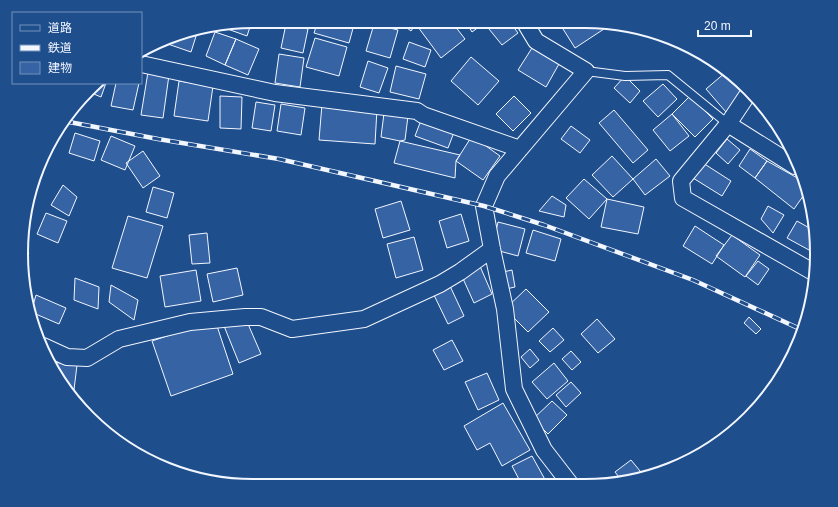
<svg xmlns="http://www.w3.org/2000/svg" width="838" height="507" font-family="Helvetica,'Noto Sans JP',sans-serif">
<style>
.building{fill:#3563a3;stroke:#f2f6ff}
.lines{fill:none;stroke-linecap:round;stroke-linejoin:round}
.service-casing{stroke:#f2f6ff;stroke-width:10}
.minor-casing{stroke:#f2f6ff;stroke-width:18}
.service{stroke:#1f4e8c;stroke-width:8}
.minor{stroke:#1f4e8c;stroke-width:16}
.rail-casing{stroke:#f2f6ff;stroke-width:4.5}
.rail{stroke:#1f4e8c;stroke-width:3;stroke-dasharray:9;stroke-linecap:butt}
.rim{fill:none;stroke:#f2f6ff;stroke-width:2}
</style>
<rect width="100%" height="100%" fill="#1f4e8c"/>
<path class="building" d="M252,21l-5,15 -25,-9v-1z
M292,21h21l-2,6 -20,-5z
M318,21h37l-6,22 -35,-10z
M398,21h20l-7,10z
M426,21h25l14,18 -24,19 -23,-31z
M465,21h22l-15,11z
M498,21h11l9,12 -16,12 -13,-16z
M558,21l42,1h4l3,5 -32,21z
M286,24l22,5 -5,24 -22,-5z
M374,24l24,6 -8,28 -24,-7z
M198,30l-7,22 -29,-10 17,-9z
M215,32l21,7 -11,26 -19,-9z
M315,38l32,9 -8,29 -33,-9z
M236,39l23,10 -11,26 -23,-10z
M409,42l22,8 -6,17 -22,-8z
M532,48l27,16 -13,23 -28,-17z
M279,54l25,4 -4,29 -25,-4z
M471,57l28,24 -21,24 -27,-24z
M368,61l20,7 -9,25 -19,-6z
M396,66l30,8 -7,25 -29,-7z
M148,72l21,3 -6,43 -22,-3z
M726,72l21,22 -21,18 -20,-23z
M625,76l15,15 -10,12 -16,-15z
M179,81l34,5 -5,35 -34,-5z
M98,83h8l-5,14 -12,-5z
M116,83h23l-6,27 -22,-4z
M663,84l14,15 -19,18 -15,-16z
M220,96l22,1 -1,32 -21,-1z
M514,96l17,17 -18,18 -17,-17z
M690,96l23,23 -18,18 -23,-23z
M256,102l19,3 -4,26 -19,-3z
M281,104l24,4 -4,27 -24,-4z
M322,104l55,5 -2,35 -56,-4z
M614,110l34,40 -15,13 -34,-40z
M384,113l24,3 -3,24 -5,1 -19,-4z
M672,114l17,22 -19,15 -17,-21z
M423,115l33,12 -8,21 -33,-12z
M571,126l19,14 -10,13 -19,-14z
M75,133l25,8 -6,20 -25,-8z
M111,136l24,10 -10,24 -24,-10z
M472,136l28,20 -17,24 -27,-19z
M727,139l13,11 -12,14 -12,-11z
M400,141l60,14 -4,6 -1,17 -61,-15z
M750,149l17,12 -12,17 -16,-12z
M143,151l17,25 -17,12 -17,-25z
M612,156l21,23 -20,18 -21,-22z
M656,159l14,17 -25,19 -12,-16z
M767,161l34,19 5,12 -12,17 -39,-31z
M703,163l28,18 -9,15 -29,-18z
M584,179l23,20 -18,20 -23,-21z
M63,185l14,12 -8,19 -18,-11z
M153,187l21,6 -7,25 -21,-6z
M552,196l14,9 -2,12 -25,-6z
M607,199l37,8 -6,27 -37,-7z
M401,201l9,29 -27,8 -8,-29z
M768,206l16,9 -11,18 -12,-14z
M46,213l21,8 -9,22 -21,-9z
M461,214l8,27 -22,7 -8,-27z
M128,216l35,10 -16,52 -35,-10z
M797,221l16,9v14l-4,6 -22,-12z
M498,222l27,7 -7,27 -26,-7z
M695,226l29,19 -12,19 -29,-18z
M533,230l28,9 -6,22 -29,-8z
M207,233l3,30 -18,1 -3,-29z
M732,235l28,20 -15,22 -29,-21z
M414,237l9,33 -27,8 -9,-34z
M22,248l7,5 -6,11 -2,-10z
M758,261l11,8 -11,16 -12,-9z
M479,264l13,30 -18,9 -14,-31z
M237,268l6,27 -30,7 -6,-28z
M196,270l5,31 -36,6 -5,-31z
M512,270l3,17 -9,2 -3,-17z
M75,278l24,9 -1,22 -24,-9z
M111,285l27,15 -4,20 -25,-18z
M450,286l14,30 -16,8 -15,-31z
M526,289l23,23 -21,20 -23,-23z
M36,295l30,13 -7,16 -28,-12z
M245,317l16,37 -22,9 -15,-37z
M749,317l12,12 -5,5 -12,-11z
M597,319l18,20 -17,14 -17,-19z
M215,320l18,54 -62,22 -19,-55z
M553,328l11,12 -14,12 -11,-11z
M452,340l11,21 -19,9 -11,-20z
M530,349l9,11 -9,8 -9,-11z
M571,351l10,11 -9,8 -10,-11z
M52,362l25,3 -4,33 -4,-3z
M554,363l14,18 -21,18 -15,-17z
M487,373l12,27 -21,10 -13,-28z
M571,382l10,11 -15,14 -10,-12z
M552,401l15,14 -19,19 -15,-15z
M503,403l27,47 -28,16 -12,-23 -13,7 -13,-24z
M532,456l16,29h-26l-10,-19z
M631,460l14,17 -23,4 -7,-9z"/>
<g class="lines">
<defs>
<path id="service" d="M586,71l39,5 43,-1 60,49"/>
<path id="minor" d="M524,21l12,20 50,30 -89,105 -13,30 8,43 13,60 9,80 30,61 27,35
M141,64l134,29 142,18 6,4 97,34
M748,94l-20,30 -47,57 2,17 130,74
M728,124l67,42
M43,346l24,11 20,1 32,-19 71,-17 55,-5h16l31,12 72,-10 76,-35 20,-12 32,-23"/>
</defs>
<use href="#service" class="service-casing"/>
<use href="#minor" class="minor-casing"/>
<use href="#service" class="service"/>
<use href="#minor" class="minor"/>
<defs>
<path id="rail" d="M64,121l94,18 121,20 205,47 60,19 149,55 107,49"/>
</defs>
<use href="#rail" class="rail-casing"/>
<use href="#rail" class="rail"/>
</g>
<path d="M0 0H838V507H0ZM253 28H585A225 225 0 0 1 810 253V254A225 225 0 0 1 585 479H253A225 225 0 0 1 28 254V253A225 225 0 0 1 253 28Z" fill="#1f4e8c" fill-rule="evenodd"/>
<path class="rim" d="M253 28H585A225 225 0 0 1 810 253V254A225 225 0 0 1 585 479H253A225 225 0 0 1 28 254V253A225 225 0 0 1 253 28Z"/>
<rect x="12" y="12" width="130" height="72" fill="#1f4e8c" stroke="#7391ba"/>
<rect x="20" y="25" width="20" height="6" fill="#1f4e8c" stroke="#7391ba"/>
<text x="48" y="32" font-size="12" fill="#f2f6ff">道路</text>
<rect x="20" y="45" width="20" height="6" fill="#f2f6ff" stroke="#7391ba"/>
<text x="48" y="52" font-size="12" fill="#f2f6ff">鉄道</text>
<rect x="20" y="62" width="20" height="12" fill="#3563a3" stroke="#7391ba"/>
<text x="48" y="72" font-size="12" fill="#f2f6ff">建物</text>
<path d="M698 30v6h53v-6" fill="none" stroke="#f2f6ff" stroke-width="2"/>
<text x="704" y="30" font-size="12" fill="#f2f6ff" stroke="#1f4e8c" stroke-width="3" paint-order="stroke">20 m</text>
</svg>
